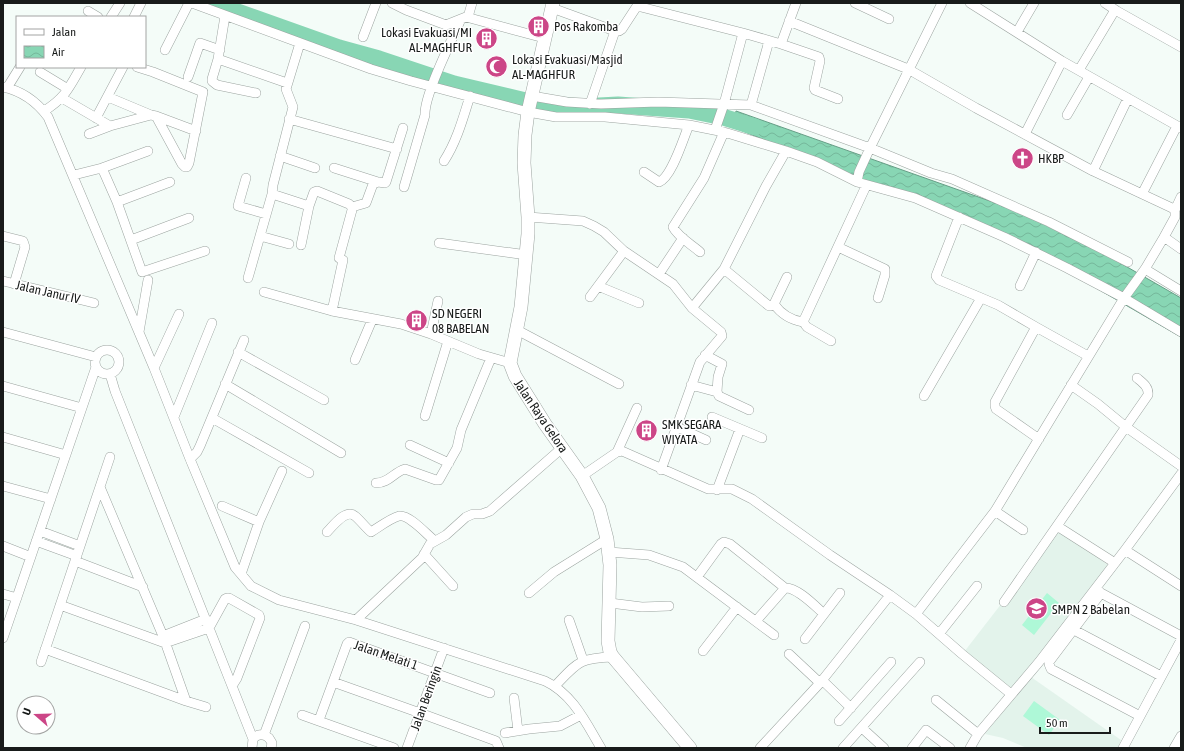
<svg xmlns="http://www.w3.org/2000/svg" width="1184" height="751" font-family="'Asap Condensed',sans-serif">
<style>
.built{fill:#e3f3eb}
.pitch{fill:#aef8d7}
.water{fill:url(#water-waves);stroke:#669e86}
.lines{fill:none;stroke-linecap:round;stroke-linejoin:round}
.river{stroke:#88d6b4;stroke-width:17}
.street-casing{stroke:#9ca4a0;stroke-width:10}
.secondary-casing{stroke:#9ca4a0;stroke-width:14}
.street{stroke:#fff;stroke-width:9}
.secondary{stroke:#fff;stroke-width:13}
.labels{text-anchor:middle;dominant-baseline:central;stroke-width:3;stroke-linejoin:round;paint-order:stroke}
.poi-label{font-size:13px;fill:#181b1a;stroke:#fff;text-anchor:start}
.street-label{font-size:13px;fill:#181b1a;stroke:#fff}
</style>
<defs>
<pattern id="water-waves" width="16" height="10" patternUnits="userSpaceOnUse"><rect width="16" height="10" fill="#88d6b4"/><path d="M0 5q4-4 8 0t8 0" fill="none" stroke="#75b79a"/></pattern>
</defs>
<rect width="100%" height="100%" fill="#f4fcf8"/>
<path class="built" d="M1060,528l49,38 -96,125 -49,-39z
M1031,677l90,63 -3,8h-91l-24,-10 -18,-4z"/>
<path class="pitch" d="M1047,593l12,10 -25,32 -12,-10z
M1034,701l26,19 -11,15 -26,-19z"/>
<path class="water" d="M736,111l313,111 132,76v39l-154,-89 -294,-121z"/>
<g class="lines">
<path class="river" d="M217,3l15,7 107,38 40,11 75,25 80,19 46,4 38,-2 71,5 34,7 32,10"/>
<defs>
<path id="street" d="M192,3l179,66 40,12 117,31 28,5h49l84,8 35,7 62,19 31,11 40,20 58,16 89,39 63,31 57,30 57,34
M392,3l14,7 40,15 20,-8 78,21
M855,3l34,16
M970,3l92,58 119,67
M1105,3l12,8 64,36
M552,8l63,23h4l3,-2 15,-23 106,27 38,11 38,13 1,4 -6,27 1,2 23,9
M88,11l10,6
M225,16l-7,43 -6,20v2l5,4 39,8
M111,17l9,-14
M134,17l7,-14
M468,17l4,-14
M789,21l119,48 68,39 117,63 79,37 3,2v7l-11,20 17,12
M1017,32l17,-29
M363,37l13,-34
M300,43l-14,46 7,18 -20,78 -1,9 37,12 5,-14 3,-1 32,13 3,3v3l-13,48 4,2 -11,51
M781,44l15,-41
M165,50l24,-47
M218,59l69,24
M137,67l16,5 50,20 -14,71 -2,4h-2l-3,-3 -26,-48
M1079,70l36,-60
M40,72l28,17
M188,77l12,-34 20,7
M3,87c19,4 34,15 45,30l106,251 36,91 45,108 16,19 28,14 77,20 189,61c28,13 41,42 56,67
M7,88l13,-21
M532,96l35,6 34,2 57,-2 93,3 119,43 61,25 21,6 97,43 79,40
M108,97l43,18
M62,98l48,28
M590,104l25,-73
M751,105l18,-64
M44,111c21,-13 25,-23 37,-44
M1067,115l22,-38
M96,118l27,-51
M289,119l108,30
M715,130l9,-26 19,-71
M89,134l21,-8 41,-11 5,1 40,15
M1025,134l37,-73
M280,156l35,12
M444,161c13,-20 19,-43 26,-65
M102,168l15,34 25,70 63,-21
M334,168l44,14
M1093,171l35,-73
M644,172l15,10c13,-5 24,-43 30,-57
M74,175l28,-7 46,-17
M246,178l-8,28 28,8
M857,182l2,-10 11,-24 72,-145
M404,187l21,-72c-1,-20 27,-75 36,-96
M1142,194l35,-68
M117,202l53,-20
M352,207l14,-4 7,-19 5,-2 7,1 1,-1 17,-54
M1175,210l6,-13
M528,217l55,4 11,5 10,6 20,19 49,33 19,24 29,24 1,4 -22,26 -39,108
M959,217l-23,59 3,4 59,25 38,22 -41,75v4l1,3 43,30
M3,236l20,5 2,6 -11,37
M260,236l29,8
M131,240l58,-22
M439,243l88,12
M301,245l8,-39
M838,247l47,22v6l-7,23
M700,252c-9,-8 -22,-15 -27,-25l31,-49 20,-46
M724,269l45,37h2l3,-2 13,-27
M1145,269l36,22
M659,274l24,-36
M248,278l24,-84
M3,281l91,22
M598,286l41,17
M1020,286l16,-34
M264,292l68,19 69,13 30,10 48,20 31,9
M590,297l34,-46
M774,304c7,10 17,16 29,18
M692,308l32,-39 42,-83 20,-35
M1036,327l52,29
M517,330l102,54
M3,332l93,25
M139,332l9,-52
M431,334l7,-33
M831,341l-24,-14 -4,-5 63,-136
M95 362a12 12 0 1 1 24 0a12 12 0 1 1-24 0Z
M238,352l86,48
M705,355l17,9 -4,13 -1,15
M355,360l17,-40
M154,368l25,-54
M110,374l5,17 138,348
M225,384l116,69
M691,385l26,7 2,4 30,14
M1071,385l27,19 28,23 55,39
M3,386l79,22
M924,396l57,-98
M425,416l23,-75
M174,417l38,-94
M712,417l50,21
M212,418l97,55
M677,427l29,13
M3,437l63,18
M410,445l39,18
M617,452l20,-44
M190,459l7,-7 3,-6 44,-106
M582,476l35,-24 5,-1 86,38h24l20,10 78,56 60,40 26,19 46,40 49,40
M376,483c13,0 18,-11 29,-14l31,11h3l18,-32 4,-18 30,-72
M3,486l48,13
M100,487l63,149 23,65
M717,490l23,-61
M222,506l37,16
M995,511l28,19
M1057,526l58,37
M40,531l40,15
M327,532c6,-6 19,-24 28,-16 6,5 10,11 16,16 8,-5 20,-14 28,-16 10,-2 28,19 36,25
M36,541l41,15
M3,546l28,11
M1125,550l56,36
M609,552l40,3 34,12 91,68
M424,554l29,32
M75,561l68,26
M241,574l18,-52 23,-51
M697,577l24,-33 3,-2 6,2 55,44
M1098,590l3,3 80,43
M529,593l25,-21 53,-33
M1101,593l-52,69v2l2,5 89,47
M3,594l14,4
M1004,602l144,-207c1,-8 -5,-12 -11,-17
M610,603l32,4 27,-1
M60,605l105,38 44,-15 16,-29 2,-1h2l30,17 1,3 -23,60 -5,8
M916,614l79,-103 129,-213 21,-29 19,-32
M356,620l66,-62 8,-14 16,-9 20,-18 7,-3h9l8,-3 72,-63
M569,620l14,40
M756,621l29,-33c12,-1 30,18 39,26
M1074,630l87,46
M939,634l38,-48
M163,636l43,-17
M3,638l93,-271
M805,639l35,-46
M45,649l141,52 20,6
M703,651l34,-44
M789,654l31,29
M41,662l69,-205
M822,680l29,28
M333,682l87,31 76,28 3,7
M555,686c23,-24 24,-28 58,-29
M514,698l4,33
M936,700l42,34
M302,715l92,33
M319,720l28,-76 2,-2 141,51
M839,721l52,-59
M862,728l22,20
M505,733l24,-4 31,-3 21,-11
M264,735l41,-109
M252,748l1,-9c4,-5 10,-6 16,-1l3,5 -1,5
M407,748l37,-100
M760,748l60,-65 70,-88
M843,748l77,-86
M912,748l14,-18 24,18
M970,748l8,-14 61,-72 86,-112 56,-76
M1123,748l58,-108
M1174,748l7,-12"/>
<path id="secondary" d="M553,3l-25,109 -3,23 -1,28 4,54v17l-7,73 -11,56 5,13 30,48 37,52 17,32 8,31 3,26 -2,76 2,11 3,5 77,91"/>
</defs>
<use href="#street" class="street-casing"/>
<use href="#secondary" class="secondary-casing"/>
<use href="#street" class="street"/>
<use href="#secondary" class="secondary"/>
</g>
<defs>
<symbol id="building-disc" viewBox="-11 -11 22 22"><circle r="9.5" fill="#cc4687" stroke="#fff"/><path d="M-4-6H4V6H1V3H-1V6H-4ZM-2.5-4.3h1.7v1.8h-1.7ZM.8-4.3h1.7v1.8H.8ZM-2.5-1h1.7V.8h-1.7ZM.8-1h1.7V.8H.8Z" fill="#fff"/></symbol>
<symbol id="mosque-disc" viewBox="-11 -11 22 22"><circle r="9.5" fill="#cc4687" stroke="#fff"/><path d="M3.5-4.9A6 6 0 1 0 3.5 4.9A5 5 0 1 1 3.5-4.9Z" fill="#fff"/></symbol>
<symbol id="church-disc" viewBox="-11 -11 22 22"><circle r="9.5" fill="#cc4687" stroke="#fff"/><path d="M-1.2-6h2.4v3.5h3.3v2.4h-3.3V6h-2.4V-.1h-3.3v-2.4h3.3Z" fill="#fff"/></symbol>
<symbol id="school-disc" viewBox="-11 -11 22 22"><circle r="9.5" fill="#cc4687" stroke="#fff"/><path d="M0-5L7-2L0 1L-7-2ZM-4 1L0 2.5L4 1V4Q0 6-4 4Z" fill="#fff"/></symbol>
</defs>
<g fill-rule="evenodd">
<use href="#building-disc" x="526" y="14" width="25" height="25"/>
<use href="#building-disc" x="474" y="26" width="25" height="25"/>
<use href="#mosque-disc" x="484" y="54" width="25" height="25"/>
<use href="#church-disc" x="1010" y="146" width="25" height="25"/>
<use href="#building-disc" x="404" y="308" width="25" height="25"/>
<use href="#building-disc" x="634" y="418" width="25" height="25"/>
<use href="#school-disc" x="1024" y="596" width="25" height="25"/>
</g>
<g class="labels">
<g class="poi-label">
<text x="554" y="26">Pos Rakomba</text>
<text x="472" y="32" text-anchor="end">Lokasi Evakuasi/MI<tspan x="472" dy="15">AL-MAGHFUR</tspan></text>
<text x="512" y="59">Lokasi Evakuasi/Masjid<tspan x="512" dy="15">AL-MAGHFUR</tspan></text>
<text x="1038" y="158">HKBP</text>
<text x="432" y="313">SD NEGERI<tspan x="432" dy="15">08 BABELAN</tspan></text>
<text x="662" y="424">SMK SEGARA<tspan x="662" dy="15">WIYATA</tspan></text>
<text x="1052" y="609">SMPN 2 Babelan</text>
</g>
<g class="street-label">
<text transform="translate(48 292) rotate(13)">Jalan Janur IV</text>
<text transform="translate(541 416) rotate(56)">Jalan Raya Gelora</text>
<text transform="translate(386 655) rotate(19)">Jalan Melati 1</text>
<text transform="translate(426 698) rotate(-70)">Jalan Beringin</text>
</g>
</g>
<rect width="1184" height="751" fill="none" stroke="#181b1a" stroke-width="8"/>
<rect x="16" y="16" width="130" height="52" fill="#ffffff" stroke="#a3a4a3"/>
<rect x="24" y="29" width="20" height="6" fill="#ffffff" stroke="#a3a4a3"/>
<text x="52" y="36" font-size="12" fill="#181b1a">Jalan</text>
<rect x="24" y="46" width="20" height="12" fill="url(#water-waves)" stroke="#a3a4a3"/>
<text x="52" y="56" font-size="12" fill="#181b1a">Air</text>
<g transform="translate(36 715) rotate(290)"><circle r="19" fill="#ffffff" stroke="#a3a4a3"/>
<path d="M0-3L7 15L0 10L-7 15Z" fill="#cc4687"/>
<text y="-6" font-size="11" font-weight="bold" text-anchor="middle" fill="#181b1a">U</text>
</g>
<path d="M1040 727v6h70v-6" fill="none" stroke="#181b1a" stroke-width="2"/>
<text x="1046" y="727" font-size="12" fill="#181b1a" stroke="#ffffff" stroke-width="3" paint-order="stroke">50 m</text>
</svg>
